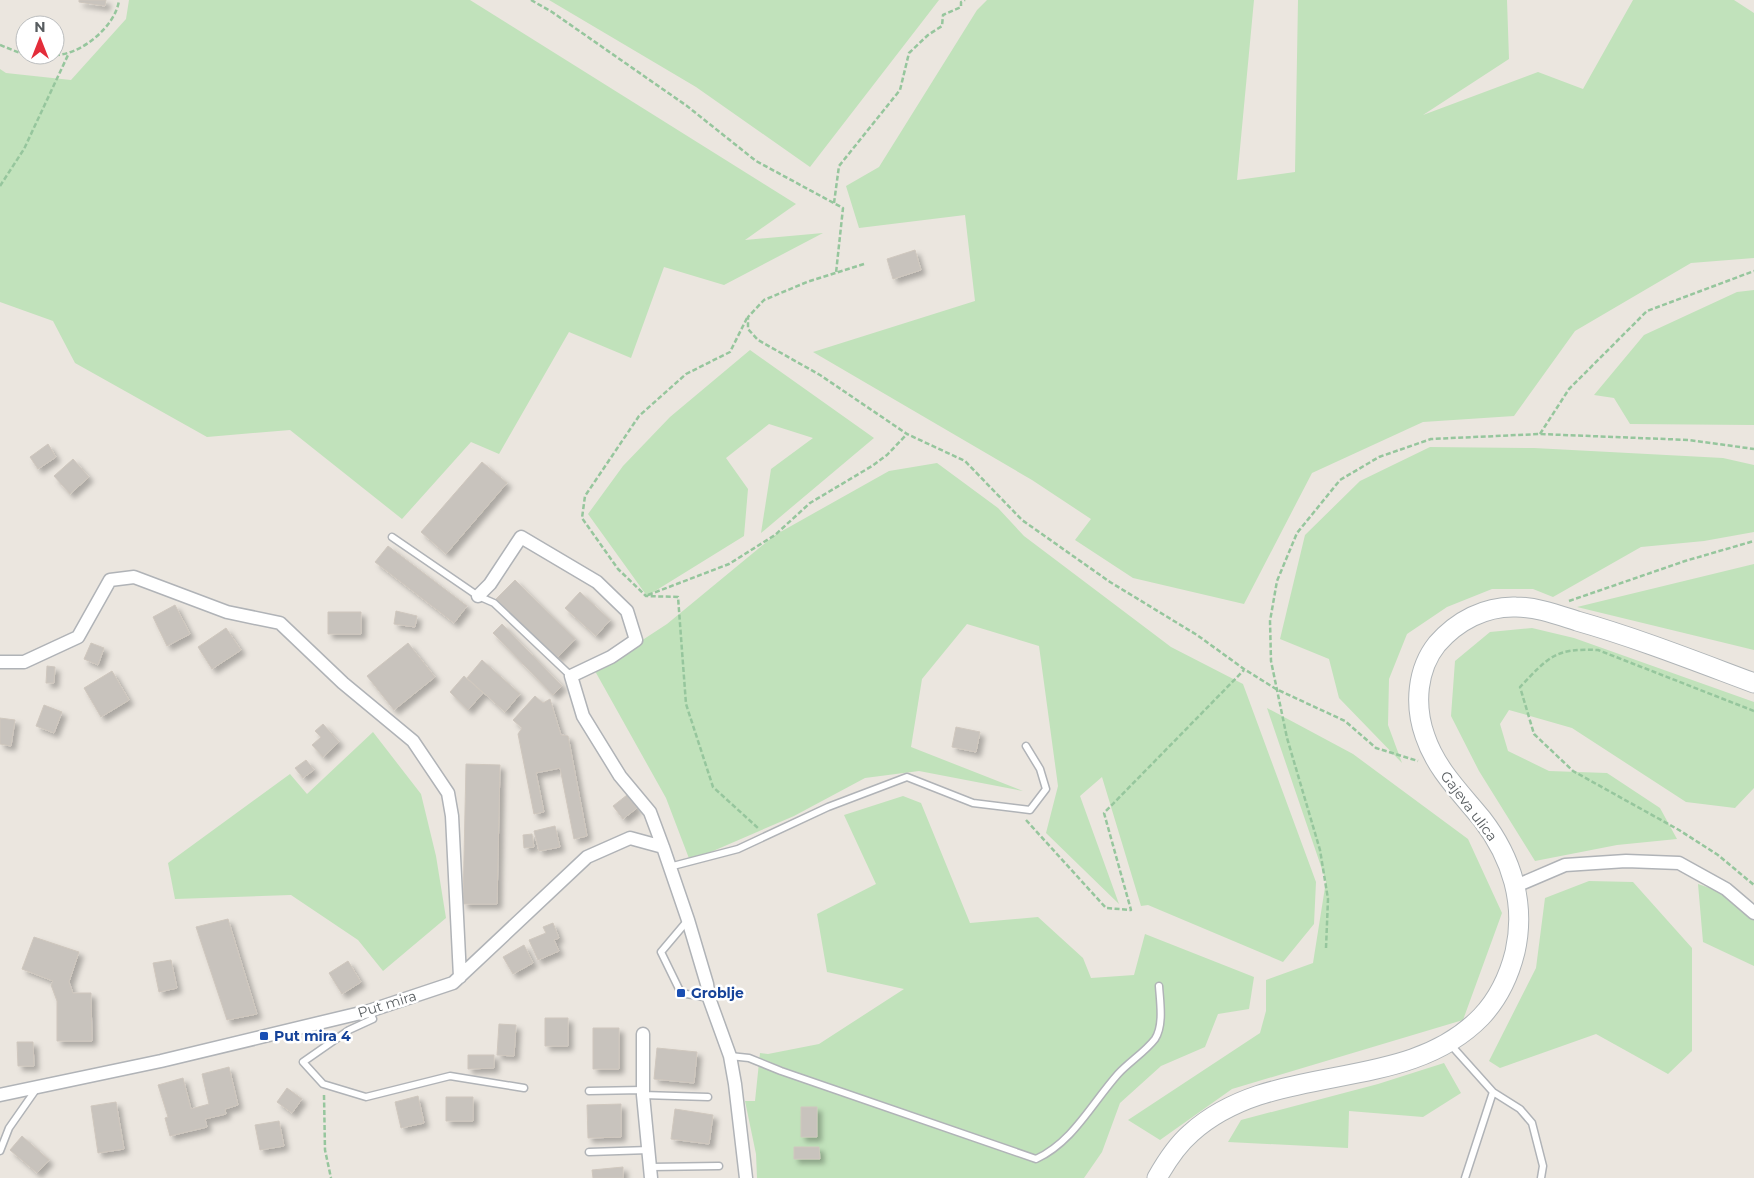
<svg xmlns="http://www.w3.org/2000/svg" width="1754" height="1178" font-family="Montserrat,sans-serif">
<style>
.green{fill:#c1e2bb}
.building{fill:#c8c3bd;stroke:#cfc7be;filter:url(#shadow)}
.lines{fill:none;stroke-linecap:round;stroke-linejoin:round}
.service-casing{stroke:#b0b3b7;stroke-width:9}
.minor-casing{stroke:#b0b3b7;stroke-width:15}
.secondary-casing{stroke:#afb4b7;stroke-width:21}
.path{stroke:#96c69d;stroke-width:2.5;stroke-dasharray:5 2.5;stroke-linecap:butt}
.service{stroke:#fff;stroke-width:6}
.minor{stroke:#fff;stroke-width:12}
.secondary{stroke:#fff;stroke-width:19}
.transit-dot{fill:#1a4fb4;stroke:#fff;stroke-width:2}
.labels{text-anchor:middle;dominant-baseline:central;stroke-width:5;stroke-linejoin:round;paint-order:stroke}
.street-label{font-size:14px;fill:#585d60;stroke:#fff}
.transit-label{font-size:14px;font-weight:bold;fill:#164399;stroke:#fff;text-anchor:start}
</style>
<defs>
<filter id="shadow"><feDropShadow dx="4.5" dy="4.5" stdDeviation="2.5" flood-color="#0004"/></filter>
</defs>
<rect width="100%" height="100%" fill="#ebe6df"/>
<path class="green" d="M129,0h341l326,204 -51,36 78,-7 -99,52 -60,-18 -33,91 -62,-26 -70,122 -28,-12 -69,77 -112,-89 -83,7 -132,-74 -22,-42 -53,-19v-233l6,4 65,7 55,-61z
M549,0h390l-129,167 -114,-80z
M987,0h267l-17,180 58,-8 3,-172h209l2,59 -86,56 115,-43 45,17 50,-89h101l20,13v245l-63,5 -116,68 -61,85 -91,6 -111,51 -68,131 -111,-26 -58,-38 16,-21 -59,-39 -219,-128 162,-51 -10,-86 -106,13 -13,-42 33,-19 98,-157z
M1754,290v135l-124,-1 -16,-26 -20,-3 50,-60 93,-43z
M750,350l124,88 -113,95 10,-64 42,-31 -44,-14 -43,34 22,31 -4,47 -97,60 -59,-82 35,-48 47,-49z
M1430,447l104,1 189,10 31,7v67l-50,9 -63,6 -88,50 -20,-8h-41l-45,18 -40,27 -18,45 -1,46 14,38 -63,-65 -10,-39 -49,-20 25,-104 55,-54z
M937,463l61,45 26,28 147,111 72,37 73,198 -2,42 -31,38 -135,-57 -7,1 -39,-129 -22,19 39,108 -73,-71 12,-47 -19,-140 -72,-22 -45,55 -11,68 112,44 -104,-20 -54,7 -71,38 -104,45 -24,-63 -71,-127 72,-47 108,-89 114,-64z
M1754,564v86l-177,-43z
M1532,628l42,10 180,64v86l-19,20 -49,-6 -114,-74 -63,-18 -9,14 8,27 41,20 58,2 53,35 17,31 -60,6 -82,16 -56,-90 -28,-55 4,-55 35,-29z
M1267,708l86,46 115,85 34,74 -39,107 -231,69 -72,51 -32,-20 132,-87 6,-22v-31l47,-17 13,-82z
M373,732l48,62 15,62 10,62 -63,53 -25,-31 -67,-45 -116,4 -7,-36 122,-89 17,20z
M903,796l18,7 49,120 68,-6 45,41 8,20 43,-3 11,-41 109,43 -5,32 -31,5 -13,33 -44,19 -41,37 -18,49 -18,26h-327l-1,-24 -11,-53h10l5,-48 8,1 51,-10 85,-55 -77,-17 -10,-58 59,-30 -32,-69z
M1589,881l44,1 59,66v103l-24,23 -72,-40 -96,34 -11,-7 47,-93 9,-70z
M1698,884l27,9 29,24v49l-51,-24z
M1444,1063l17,30 -38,24 -74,-6 -1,37 -120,-6 13,-22 137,-36z"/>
<path class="building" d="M79,0h27l-1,6 -26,-4z
M915,250l6,20 -28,9 -6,-20z
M48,444l8,13 -18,12 -8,-12z
M73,459l16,18 -19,17 -16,-18z
M482,462l25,21 -61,71 -25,-22z
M388,546l79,60 -13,17 -79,-61z
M515,580l60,59 -18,19 -61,-59z
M580,592l30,28 -14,16 -31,-28z
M175,605l15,29 -23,12 -14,-29z
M396,611l21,5 -2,11 -21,-3z
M328,612h33v22h-33z
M502,624l60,62 -9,9 -60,-62z
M226,628l15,22 -29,19 -14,-22z
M91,643l13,5 -6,17 -14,-6z
M408,643l27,34 -41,33 -27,-34z
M482,660l38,34 -15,18 -38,-34z
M47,666l8,1 -1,16h-8z
M112,671l17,29 -28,17 -17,-29z
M464,676l19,17 -15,17 -18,-18z
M535,696l8,7 7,-4 11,36 7,1 19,100 -13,3 -14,-71 -24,5 8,39 -10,2 -16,-80 4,-6 -9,-8z
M44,705l18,7 -8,21 -18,-7z
M0,718l15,2 -4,26 -11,-2z
M323,724l16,18 -16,15 -11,-12 9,-8 -6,-6z
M956,727l24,5 -4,20 -24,-5z
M306,760l8,10 -11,8 -8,-10z
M466,764l34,1 -3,139h-34z
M627,795l10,13 -14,11 -10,-13z
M555,826l5,21 -21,4 -5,-20z
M532,834l2,13 -10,1 -1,-13z
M228,919l29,95 -30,6 -31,-93z
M553,923l6,15 -5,2 5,11 -21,9 -9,-20 17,-7 -3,-6z
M34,937l45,15 -10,30 4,11h18l1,48h-35v-40l-6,-16 2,-4 -31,-12z
M524,945l9,18 -20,11 -10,-17z
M171,960l6,28 -18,4 -6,-29z
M348,961l13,21 -19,12 -13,-21z
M545,1018h23v28h-23z
M499,1024l17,1 -2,31 -17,-1z
M593,1028h26v41h-26z
M17,1042h16l1,24h-16z
M657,1048l40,4 -3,31 -40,-4z
M468,1055h26v13l-26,1z
M229,1067l9,38 -13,4 1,5 -21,5 2,8 -37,9 -5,-18 3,-1 -10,-32 25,-7 8,31 18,-5 -7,-30z
M287,1088l15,11 -10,14 -15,-11z
M418,1096l6,27 -23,5 -6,-26z
M446,1097h27v24h-27z
M116,1102l8,47 -26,4 -7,-47z
M621,1104v33l-33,1 -1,-33z
M801,1107h16v30h-16z
M675,1109l38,6 -4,29 -38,-5z
M279,1121l5,25 -24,4 -5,-25z
M22,1136l27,24 -12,13 -27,-23z
M794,1147h25l1,12h-26z
M623,1167v11h-30l-1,-8z"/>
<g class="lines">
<defs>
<path id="service" d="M392,537l86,59 16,7 77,73
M669,867l69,-18 90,-42 79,-30 66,26 57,7 16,-21 -6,-20 -14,-23
M688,920l-27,32 20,41 28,5
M369,1011l4,8 -24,11 -46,32 20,22 43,13 84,-21 74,12
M1450,1044l43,48 27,17 12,14 11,43 -2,12
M730,1056l19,2 32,13 255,88c37,-17 56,-56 82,-85 11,-12 27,-22 37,-35 9,-14 5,-37 4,-53
M589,1091l54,-1
M643,1095l65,2
M0,1151l9,-23 28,-40
M589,1152l60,-2
M651,1167l68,-1
M1465,1178l28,-86"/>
<path id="minor" d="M478,596l12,-12 31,-47 76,45 30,29 9,29 -25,17 -40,19 12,40 37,60 30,36 13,35
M0,662h24l54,-25 32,-57 24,-3 93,35 53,11 63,60 70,58 35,52 4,23 8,161
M1516,886l49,-21 61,-4 53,2 47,26 28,24
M643,1034v61l8,83
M0,1095l161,-34 208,-50 84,-28 134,-126 43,-19 33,9 25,73 19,64 2,14 21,58 5,28 11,94"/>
<path id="secondary" d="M1157,1178c9,-16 20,-33 34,-45 82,-74 213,-37 290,-116 18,-19 28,-41 34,-65 11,-48 -3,-94 -33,-133 -22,-27 -46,-50 -57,-83 -11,-31 -8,-67 12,-92 20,-23 48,-38 79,-37 21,0 42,8 61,14 60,17 118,40 177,62"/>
</defs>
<use href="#service" class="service-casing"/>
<use href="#minor" class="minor-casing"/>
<use href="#secondary" class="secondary-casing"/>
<path class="path" d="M531,0l21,12 135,94 69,55 87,47 -7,65
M0,45l25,10
M55,55c26,0 61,-29 64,-55
M0,186l24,-37 44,-94
M834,203l5,-37 61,-76 9,-37 19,-18 14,-9 1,-11 18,-8v-5l4,-2
M864,264l-57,18 -43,18 -16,17v12l10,11 62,35 87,59 58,27 57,59 88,62 87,53 47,34 32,20 69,32 31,27 42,13
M747,318l-17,34 -44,22 -47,42 -54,80 -3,22 36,51 28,27 32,1 8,107 27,83 45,41
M1540,434l29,-45 78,-78 107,-40
M648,595l81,-31 46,-29 35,-32 62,-37 15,-11 20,-21
M1569,601l116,-40 69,-20
M1754,711l-156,-61c-44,-2 -49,7 -78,37l14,47 39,37 106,59 39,25 36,30
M1026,820l80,88 25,2 -27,-97 140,-143
M1326,948l2,-49 -8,-49 -33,-112 -16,-77 -1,-40 7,-40 20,-48 43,-53 39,-23 52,-18 109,-5 149,6 65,9
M324,1095l1,55 6,28"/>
<use href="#service" class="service"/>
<use href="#minor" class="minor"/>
<use href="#secondary" class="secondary"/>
</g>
<g class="transit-dot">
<rect x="676" y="988" width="10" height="10" rx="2.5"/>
<rect x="259" y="1031" width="10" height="10" rx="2.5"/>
</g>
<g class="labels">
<g class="street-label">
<text transform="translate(1469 806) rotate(53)">Gajeva ulica</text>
<text transform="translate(387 1004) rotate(-17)">Put mira</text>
</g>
<g class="transit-label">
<text x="691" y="993">Groblje</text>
<text x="274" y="1036">Put mira 4</text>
</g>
</g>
<g transform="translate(40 40)"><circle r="24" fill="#ffffff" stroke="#bcbebf"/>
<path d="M0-4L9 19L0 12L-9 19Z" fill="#e32d3a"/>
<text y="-8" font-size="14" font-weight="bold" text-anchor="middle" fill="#585d60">N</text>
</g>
</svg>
